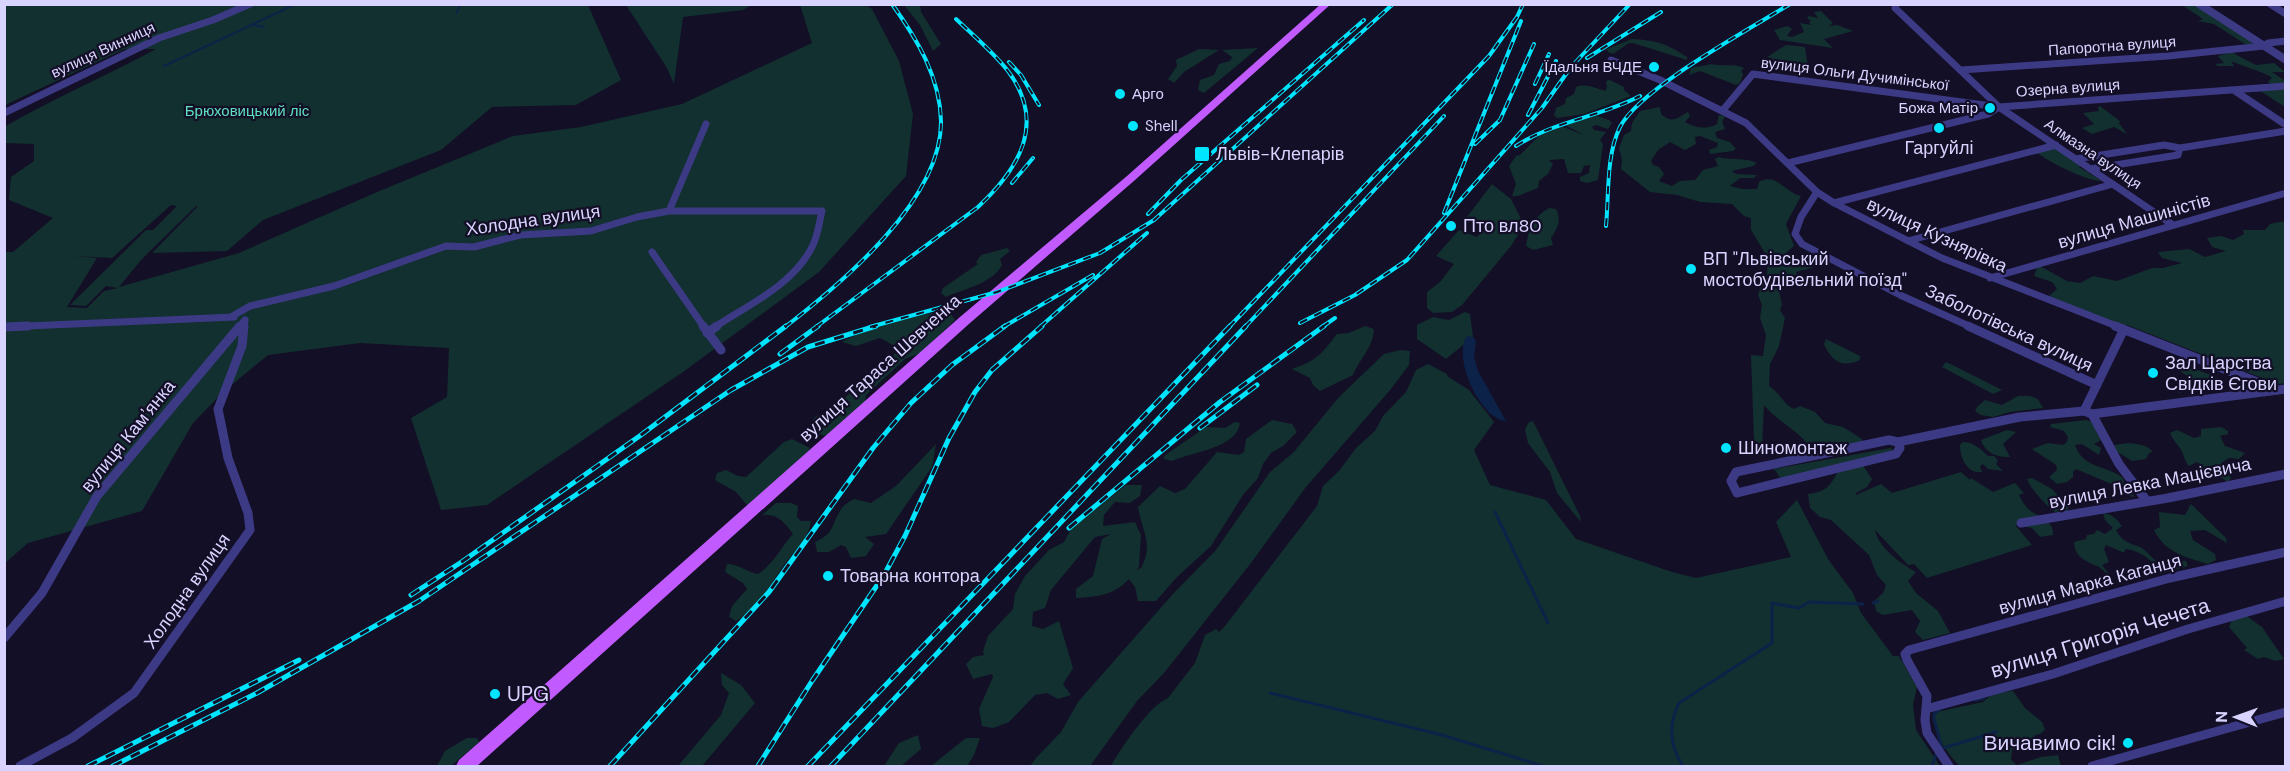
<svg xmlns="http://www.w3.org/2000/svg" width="2290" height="771" font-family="'DM Sans',sans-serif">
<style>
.green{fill:#12302f;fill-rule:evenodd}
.water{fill:#0c2248}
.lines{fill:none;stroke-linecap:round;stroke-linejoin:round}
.stream-far1{stroke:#0c2248;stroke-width:2}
.stream{stroke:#0c2248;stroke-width:3}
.minor-far1{stroke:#3d3a85;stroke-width:7}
.minor{stroke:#3d3a85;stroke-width:9}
.tertiary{stroke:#3d3a85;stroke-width:8}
.primary{fill:#c25bff;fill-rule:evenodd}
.rail-far1-casing{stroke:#00e5ff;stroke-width:4}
.rail-casing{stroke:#00e5ff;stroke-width:5}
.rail-far1{stroke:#130f26;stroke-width:2;stroke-dasharray:8;stroke-linecap:butt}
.rail{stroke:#130f26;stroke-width:3;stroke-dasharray:10;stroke-linecap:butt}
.poi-dot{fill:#00e5ff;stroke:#130f26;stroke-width:2}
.labels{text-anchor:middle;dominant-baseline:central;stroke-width:4.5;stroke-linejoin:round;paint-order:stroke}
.far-street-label{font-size:15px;fill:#d9d4ff;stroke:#130f26}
.far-poi-label{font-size:15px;fill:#d9d4ff;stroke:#130f26;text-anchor:end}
.far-park-label{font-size:15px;fill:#5fe0c0;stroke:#130f26}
.poi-label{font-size:18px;fill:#d9d4ff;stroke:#130f26;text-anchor:start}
.street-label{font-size:18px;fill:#d9d4ff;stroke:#130f26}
.near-street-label{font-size:21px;fill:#d9d4ff;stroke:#130f26}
.near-poi-label{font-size:21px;fill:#d9d4ff;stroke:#130f26;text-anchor:start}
</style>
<rect width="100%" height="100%" fill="#130f26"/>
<path class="green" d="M5,5h583l33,75 -45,25 -84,2 -51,43 -178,70 -36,31 -75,2 46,-47h-2l-55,54 -22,27 120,-34 138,-61 136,-56 68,-9 101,-23 130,-61 -12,-38h66l6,4 27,52 14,53 -7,62 -87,96 -136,100 -196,133 -46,5 -30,-92 36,-21 2,-49 -89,-5 -92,12 -45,37 -30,31 -51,88 -114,32 -23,20v-311h8l40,-34 -44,-18 2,-23 23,-16v-17l-29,-1 -1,-16c50,-29 102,-51 152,-78h-31l-120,56zM171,205l6,1 -24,24h-7l-76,75 16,1 20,-20 12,2 -14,3 -17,17 -20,-1 30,-49 -23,-2 38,2z
M626,5h126l-9,5 -60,7 -9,67 -7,-16z
M904,5h16l1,7 20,32 -8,7 -13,-26z
M2182,5h15l54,35 2,5 -8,-1 -31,-20 -16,-3 5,-2z
M1821,11l12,12 -4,3 8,-1 16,6 -29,8 9,9 -53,-8 -6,-10 13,-4 5,3 -5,7 5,1 12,-5 -4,-9 11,2 -2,-3 2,-1 -4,-3 2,-2 9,2 -4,-6z
M1632,39c24,1 35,5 55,18v3l-54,-17h-4l-16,11 -5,-2 -1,-3z
M1786,45l19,2 3,20 -34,-5 -2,-4 -5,-1z
M1258,48l-54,45 -6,-3 2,-10 14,-5 5,-11 11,-3 2,-4 -10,-7z
M1199,49l20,1 -35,22 -10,11 -6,-4 9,-13 -1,-6z
M2231,52l25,13 18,-2 11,9h-13l13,9 -1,12 1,14 -23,-15 -14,-1 23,-6 -3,-4 4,-3c-5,-5 -30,-12 -41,-17l3,5h-16l-3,-2 9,-1 -6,-7z
M1712,64c11,3 23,-1 32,4l-3,3 2,3 -3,9 -4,2 -36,-14 -11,4 2,-7z
M1610,80l14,7v3l7,6 -47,18 -27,4 -3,-3 2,-7 9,-4 1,-6 8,-4 2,-7c9,-4 20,1 29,4l2,-3 -1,-7z
M2100,106l20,15 -1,2 8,11 -13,-7 -22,7 -10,-6 12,-4 -11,-11 16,-2 -1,-4z
M1660,107l1,7c12,11 17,3 27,-2l2,4 -5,6c10,6 21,8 32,2l2,-9 6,1 -3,6 3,7 -10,3 2,6 13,4 6,7 -3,2 -23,3 -1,-4 8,-3 1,-4 -18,-7 -5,1 1,7 -11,6 -15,-8 -12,8 -7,11 2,4 6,2 5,7 -5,7 13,5 8,-5 15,-1 8,-10 15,-4 -3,-7 4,-2c12,4 27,0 38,6l-4,3 -21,5 4,3 21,1 -3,3h-14l-10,8 12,3h15l2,-7c17,-10 27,11 42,14l-15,28 8,22 -7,6 1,4 11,8 18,-3 -5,7 -16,4 2,9 -17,6 -7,-3 -7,-9 1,-17 -17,-28v-12l-7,-2 -12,-12 -32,-2 -23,-7 -27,-3 -29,-23 1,-9 -3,-12 5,-13 7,-4 1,-8 8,-12z
M1597,116l12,4 3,3 -4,6 -12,-4 -4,2 2,3 12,2 -6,8 3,4 -5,36 -11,3 -7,-2v-4l9,-4 1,-8 -6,1 -3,7h-13l-4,-14 -15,1 4,4 -5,10 -9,7 -1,7 -20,8h-6l4,-12 -7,-18 7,-10 4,-1 21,-21 17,-9 26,10 -21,-11z
M2056,147l26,18 -3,2 23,14c-14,1 -61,-22 -70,-33z
M1492,184l19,15 13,26 -13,21 -49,59 -10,7 -19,1 -6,-5v-16l13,-10 14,-18 -18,-8 23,-26 18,7 6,-8 -16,-12z
M1549,208l7,1c6,11 1,20 -5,29l2,7 -20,5 -7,-4c2,-15 8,-30 23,-38z
M2285,221v162l-7,1 -151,-59 -7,1 -72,-29 9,-8 -5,-7 -18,-6 4,-11 29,16 13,2 13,-7 24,5 35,-13h11l19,-5 -20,-5 -4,-6 31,-3 16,8 21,-6 -14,-4 -5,-9 14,-2 12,4 11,-6 -1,-4h22l5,-6z
M1007,248l3,3 -10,8 2,6c-9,18 -38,24 -56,32l-5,-4 2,-5 35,-24 -2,-2 5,-7z
M1765,284l14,6 3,15 -2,5 5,8 -6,28 -9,18 -1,22c11,7 15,19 25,23l6,-3 15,6 10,11 18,4 19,12 1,6 -23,4 -20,-5 -7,3 -4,-1c-8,-13 -33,-26 -45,-41l-2,42 -8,-7 -3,-85 12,1 3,-21 -6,-17 2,-13 -4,-10 3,-9z
M949,311l6,9 -34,33 -16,6 -39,36 -1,7 -38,34c-8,-1 -12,-4 -16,-12l4,-7 18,-9 67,-59 -20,-11 -24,8 -14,-4c30,-17 73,-28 107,-31z
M1465,312l5,2 3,23 -27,22 -29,-20v-14l16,-8 16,3z
M1365,326l9,3c-1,19 -14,29 -21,46l-33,16 -7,-6 -3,-7 -18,-9c26,-9 29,-15 45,-35l12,-1z
M1826,339l34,17v4c-18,9 -29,0 -36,-16z
M1400,350l10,1 -1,14 -18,24 -85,98 -55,76 -87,110 -27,28 -47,65h-60l6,-8 25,-26 17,-30 94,-107 44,-45 54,-78 23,-19 46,-56 45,-43z
M2170,359l51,20 -4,4 -38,10 -3,-4h6v-4l12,1v-5l-28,-20z
M1946,362c3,1 52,26 56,28l-9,4 -51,-27z
M1428,364l19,10v2l22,14 25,32 -20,28 16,35 56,15 30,39 96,33 24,6 95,-21 -15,-35 21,-22 31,59 25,34 8,20 32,43h6l18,31 -4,18 3,25 24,36h-829c9,-17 39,-61 57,-68l27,-35 10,-28 11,-6 3,3 6,-6 92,-120 6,-20 16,-15 17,-23 19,-17 8,-15 23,-24 10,-22z
M2018,396h12l8,3 5,9 -33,4 -17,5 -12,-2 -6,-4 2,-4 8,-7 17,5z
M1272,420l20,4 5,8 -14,14 -12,7 -8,11 -5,14 -15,17 -32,51 -34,31 -21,24h-18l-3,-14 -6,-8c-14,16 -32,18 -53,19v-9l17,-13 9,-37 9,-5 -16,3 -44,53 -6,18 -12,4 -1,14 11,3 16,-8 14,47 -10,16 8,11 -13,4 -11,-6 -12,2 -26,27 -16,6 -11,-2 -3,-17 14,-32 -1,-3 -19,5 -7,-15 7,-7 11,-2 -1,-4 5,-15 25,-27 2,-15 10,-18 24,-26 15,-8 7,-13 55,-44h16l-2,11 -10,7 -15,-1 -11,13 -1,11 32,-4 6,13 -2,32 -3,3 5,-2c13,-24 1,-36 -3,-61l22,-21 15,7 10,-4 32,-37 22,3 5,-3 2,-13z
M2086,420l6,2 9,18 -7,4 7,4 -2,7 -17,-11 -7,1c8,24 32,20 48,33l2,10 5,2 5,7 -6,-1 -13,-10 -40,-17 -3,3v5l-6,5 -10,2 -8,-7 8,-7 -1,-5 -24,-16 16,-6 15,2 4,-3 1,-5 -4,-6 -14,-4 1,-3z
M1533,421l47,95 1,6 -24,-29 -7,-21 -22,-29 -3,-14 4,-7z
M1235,422l5,1c-3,25 -48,29 -68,38l-8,-2v-3l42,-29 19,1z
M2221,427l7,4v3l-8,2 5,10 20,7 -6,6 -10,-1 -8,5 10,15 -3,4 -31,-20 -8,4c-5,-6 -4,-8 -7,-14 -3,-7 -9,-11 -12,-19l7,-3 17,8 7,-2v-7z
M2007,430l9,2 -13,12 7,13c-12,1 -25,-4 -29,-17z
M792,439l18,9 -3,6 -59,52 -12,-14 -21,-12 2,-7 9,-3 12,6 8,1 38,-35z
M1963,442c10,0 18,7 25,14h6l4,4 -2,4 7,7 -15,-2 -5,-5 -3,2 2,6c-15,2 -22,-14 -22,-27z
M2128,443c10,1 18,1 25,9l-4,1 -3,6 -14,2 -16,-10 -2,-6z
M936,444l-4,23 -46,67 -21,3 9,7 -8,12 -15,2 -5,-11 -5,-2 -12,7h-12l-2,-10c21,-9 16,-19 27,-34 2,-4 8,-6 12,-9l17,4 25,-17z
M1891,448l3,4 -113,27 -7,-10z
M1862,464l10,15 -5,8 -11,6v2l25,-11 11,9 69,-21 9,8 1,-2 22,14 22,-9 9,10 -5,2c3,6 7,13 13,17 9,5 22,10 21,23l-13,2 -8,-9 -17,-3 17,20 -105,33 -13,-14 -6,1 -33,-35c3,17 26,34 41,42l-8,9 8,12 22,18 12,22 -27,7 -8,-8 5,-11 -8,-11 -29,5 -7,-4 -2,-10 9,-8 3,-8 -9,-10 -8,-20 -38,-35 -11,-3 -10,-9 -2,-14c21,-3 21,-8 32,-25z
M2032,478l20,11 17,18 -2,4 -12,1c-10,-8 -23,-21 -28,-33z
M776,503h15l7,3 -1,11 4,4h10c-2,17 -14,27 -24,40 -16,21 -27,48 -51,60l-7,-4 3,-11 15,-17 -4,-6 -18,-11 2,-8c12,0 19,8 31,10 14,-8 23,-27 35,-40 -8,-11 -16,-21 -31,-19z
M2191,504l35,34 1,5 -22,-13 -15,1 3,9 22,14 1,6 -8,4c-22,-7 -43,-11 -54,-34l6,-3 -1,-15 26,3z
M2103,513c9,1 14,6 19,13l-6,4c5,11 15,14 24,17 5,2 11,10 16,14h30l2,5 -28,8c-6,-14 -20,-23 -34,-25l-2,3h-2l-16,-7 -2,4 5,13 -7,3 7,9c-6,-2 -7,-6 -12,-8 -12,-5 -22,-9 -23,-24l12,-3 1,-4 7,-1 3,-4 8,4 8,-6 -8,-8z
M2245,615l17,12 22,32 -9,2 -11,-4 -6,2 -14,-9 3,-2 -18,-21 3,-7z
M721,673l20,12 14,18 -53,63h-24l43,-51 8,-22 -7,-8z
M2013,691l12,17 17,14 3,8 -5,4 -5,1 -2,5 -21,10 -1,10 6,5 24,-8 17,-2 3,11h-101c-14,-13 -22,-28 -27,-47l3,-7 47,-10 10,-9z
M918,735l3,14 -20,17h-17l15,-23z
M467,738h10l2,4 -28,24h-14l8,-15z
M966,738h14l-6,17 -7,11h-36z"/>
<path class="water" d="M1467,336l6,1 3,4 -2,15 4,15 28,50c-26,-2 -54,-64 -39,-85z"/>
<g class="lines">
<path class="stream-far1" d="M457,13l3,-9
M254,25l10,2
M164,66l132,-62"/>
<path class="stream" d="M1495,512l53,111
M1873,603l5,-2
M1270,693l172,42 101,31
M1975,700l9,-2
M1940,709l-6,5v5l8,29
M1943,748l53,-16
M1683,766c-14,-21 -15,-41 -4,-63l93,-60v-40l27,5 10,-6 54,2
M1932,766l5,-14"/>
<path class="minor-far1" d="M1896,4l-1,4 104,99 174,118
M2270,4l16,10
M1611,60l49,20 86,43 71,69 17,11 108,55 177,69
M1961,70l207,-14 96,-10 4,-3 18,-2
M2235,91l51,34
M1723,110l30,-36 246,33 287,-21
M4,113l155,-75 54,-18 37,-16
M2076,159l88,-14 16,3 106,-17
M1788,163l200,-49 11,-7
M2090,169l88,-14 2,-7
M1817,192l-16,25 -6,17 7,10 98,51 71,32
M1834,203l222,-58
M669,211l37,-87
M1908,241l205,-57
M652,252l52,75
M1990,278l296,-85
M231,317l19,-11 84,-20 112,-40 28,1 46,-12 71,-4 46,-14 32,-6h153c-3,12 -4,25 -10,36 -19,38 -64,58 -97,80
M4,327l230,-10
M239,327l6,-7
M244,327l1,-7"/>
<path class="minor" d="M703,326l18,24
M1968,326l129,59
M2115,326l160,63
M4,327l24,-1
M707,333l10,-7
M2084,411l39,-80
M2092,414l27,50 28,37
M1889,440l9,2 2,6 -4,6 -159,39 -6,-12 5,-9z
M1898,442l122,-25 64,-6 8,3 194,-25
M2021,523l147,-25 118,-24
M4,638l38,-45 55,-97 143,-170
M1926,709l127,-35 135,-45 98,-28
M20,766l52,-28 62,-45 116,-163 -2,-17 -20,-55 -10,-49 24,-63 2,-20
M1949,766l-22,-33 -2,-13 2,-24 -20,-36 -2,-6 4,-4 261,-72 116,-26
M2092,766l194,-54"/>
<path class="tertiary" d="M2199,4l87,56"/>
<path class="primary" d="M1321,4h10l-196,176 -165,143 -493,443h-21l3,-6 501,-443 167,-141z"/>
<defs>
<path id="rail-far1" d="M1587,58l74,-46
M1009,62l12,13 18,30
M1535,84l14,-30
M1528,115l28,-54
M1475,144l25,-24 34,-76
M1516,146c38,-25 84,-29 124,-50
M1012,183l21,-25
M1444,213l77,-192
M1148,214l33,-34 183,-160
M1606,226c3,-31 0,-71 14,-99 20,-39 130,-98 170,-123
M1300,323l55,-28 52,-35 135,-152 29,-41 59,-63
M785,327c57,-44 157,-127 156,-206 -1,-44 -24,-82 -49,-117
M816,327l162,-120c41,-38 69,-84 30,-136 -15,-19 -34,-35 -52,-52
M870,327l127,-35 103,-39 54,-33 239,-216
M1003,327l90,-52
M1040,327l107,-94
M1229,327l260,-271 28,-39 6,-13
M1245,327l199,-211
M1322,327l13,-9"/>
<path id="rail" d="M780,354l38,-28
M1200,428l57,-43
M1069,528l151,-126 104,-76
M411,595l52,-34 178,-126 145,-109
M88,766l211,-106
M113,766l144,-73 162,-92 312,-211 77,-43 68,-21
M610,766l159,-174 104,-144 38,-45 41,-38 53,-39
M758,766l54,-85 72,-106 21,-39 44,-98 26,-46 17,-22 50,-44
M808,766l422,-440
M831,766l415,-440"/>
</defs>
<use href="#rail-far1" class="rail-far1-casing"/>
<use href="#rail" class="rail-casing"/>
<use href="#rail-far1" class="rail-far1"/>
<use href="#rail" class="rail"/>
</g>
<g class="poi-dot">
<circle cx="1654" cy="67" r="6"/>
<circle cx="1120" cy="94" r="6"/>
<circle cx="1990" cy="108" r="6"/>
<circle cx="1133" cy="126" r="6"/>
<circle cx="1939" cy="128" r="6"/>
<rect x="1194" y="146" width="16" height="16" rx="3"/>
<circle cx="1451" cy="226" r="6"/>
<circle cx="1691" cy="269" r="6"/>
<circle cx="2153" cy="373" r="6"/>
<circle cx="1726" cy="448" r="6"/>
<circle cx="828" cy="576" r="6"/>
<circle cx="495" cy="694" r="6"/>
<circle cx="2128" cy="743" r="6"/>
</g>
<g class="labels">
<g class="far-street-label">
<text transform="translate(2112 46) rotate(-4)">Папоротна вулиця</text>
<text transform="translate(103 50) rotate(-25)">вулиця Винниця</text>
<text transform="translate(1855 74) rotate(7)">вулиця Ольги Дучимінської</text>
<text transform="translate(2068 88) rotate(-4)">Озерна вулиця</text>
<text transform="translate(2093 154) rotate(34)">Алмазна вулиця</text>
</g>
<g class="far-poi-label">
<text x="1642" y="67">Їдальня ВЧДЕ</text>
<text x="1132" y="94" text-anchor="start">Арго</text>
<text x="1978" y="108">Божа Матір</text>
<text x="1145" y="126" text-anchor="start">Shell</text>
</g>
<g class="far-park-label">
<text x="247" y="111">Брюховицький ліс</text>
</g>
<g class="poi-label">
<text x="1939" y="148" text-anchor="middle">Гаргуйлі</text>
<text x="1216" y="154">Львів-Клепарів</text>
<text x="1463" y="226">Пто вл80</text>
<text x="1703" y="259">ВП "Львівський<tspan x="1703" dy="21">мостобудівельний поїзд"</tspan></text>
<text x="2165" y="363">Зал Царства<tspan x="2165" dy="21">Свідків Єгови</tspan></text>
<text x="1738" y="448">Шиномонтаж</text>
<text x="840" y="576">Товарна контора</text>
</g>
<g class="street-label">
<text transform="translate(533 220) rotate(-8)">Холодна вулиця</text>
<text transform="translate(2134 221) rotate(-16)">вулиця Машиністів</text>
<text transform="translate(1937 235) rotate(25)">вулиця Кузнярівка</text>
<text transform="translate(2009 328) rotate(25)">Заболотівська вулиця</text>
<text transform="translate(880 368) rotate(-42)">вулиця Тараса Шевченка</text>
<text transform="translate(128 436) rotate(-51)">вулиця Камʼянка</text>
<text transform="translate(2150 483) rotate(-11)">вулиця Левка Мацієвича</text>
<text transform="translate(2090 584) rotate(-15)">вулиця Марка Каганця</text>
<text transform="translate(187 591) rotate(-55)">Холодна вулиця</text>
</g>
<g class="near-street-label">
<text transform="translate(2100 638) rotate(-17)">вулиця Григорія Чечета</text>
</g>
<g class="near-poi-label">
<text x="507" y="694">UPG</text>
<text x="2116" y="743" text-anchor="end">Вичавимо сік!</text>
</g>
</g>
<rect width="2290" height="771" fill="none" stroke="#d9d4ff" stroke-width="12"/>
<g transform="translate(2236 717) rotate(271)" stroke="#130f26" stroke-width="4.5" paint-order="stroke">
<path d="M0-4.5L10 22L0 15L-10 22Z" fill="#d9d4ff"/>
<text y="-9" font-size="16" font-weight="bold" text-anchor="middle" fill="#d9d4ff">N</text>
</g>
</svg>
